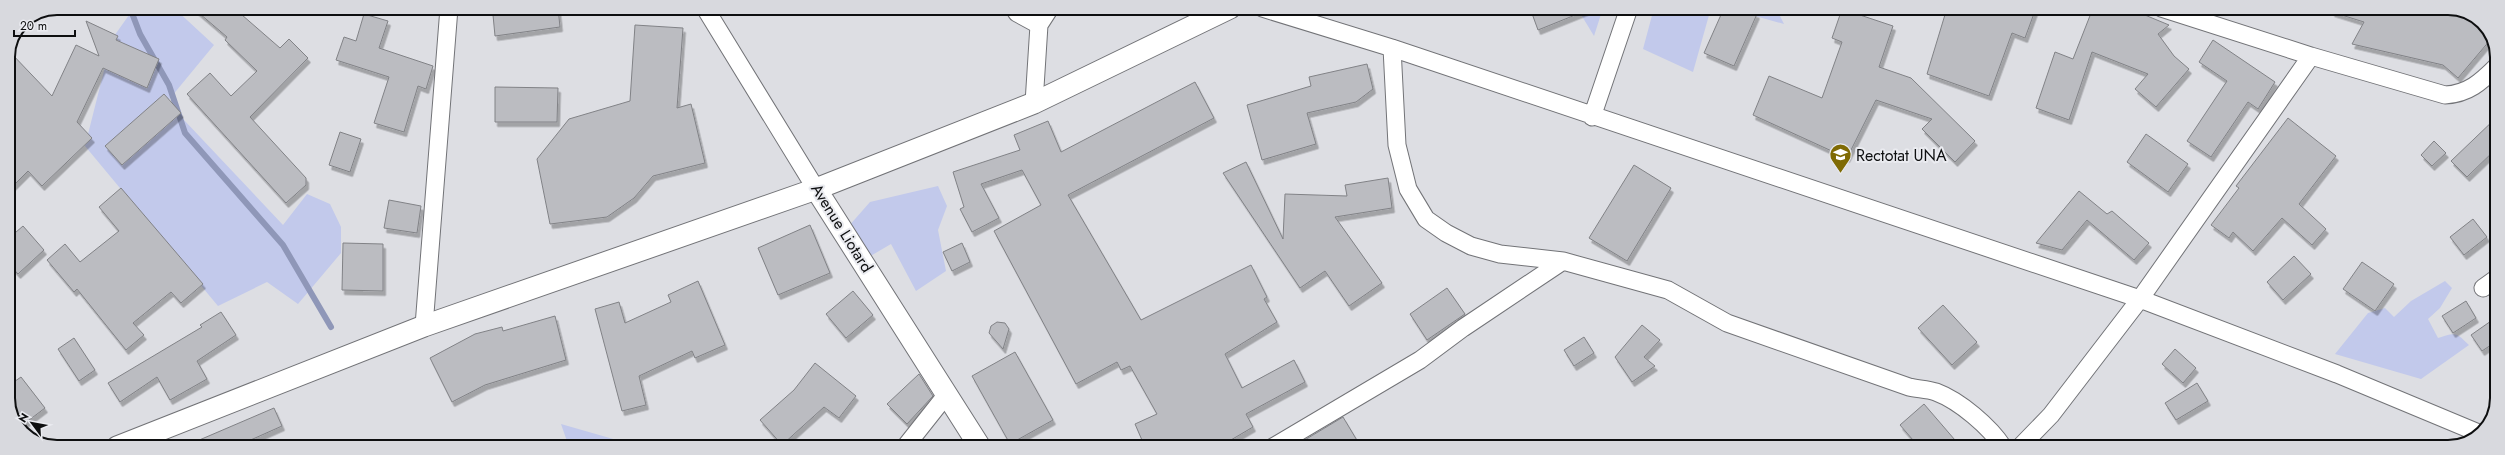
<svg xmlns="http://www.w3.org/2000/svg" width="2505" height="455" font-family="Jost,sans-serif">
<style>
.green{fill:#c2c9eb}
.lines{fill:none;stroke-linecap:round;stroke-linejoin:round}
.stream{stroke:#8f97b8;stroke-width:6}
.building{fill:#bbbcc1;stroke:#818286;filter:url(#shadow)}
.minor-casing{stroke:#727377;stroke-width:19}
.tertiary-casing{stroke:#727377;stroke-width:23}
.minor{stroke:#fff;stroke-width:17}
.tertiary{stroke:#fff;stroke-width:21}
.labels{text-anchor:middle;dominant-baseline:central;stroke-width:4;stroke-linejoin:round;paint-order:stroke}
.poi-label{font-size:16px;fill:#0e0f10;stroke:#eaebf0;text-anchor:start}
.street-label{font-size:16px;fill:#0e0f10;stroke:#eaebf0}
.rim{fill:none;stroke:#0e0f10;stroke-width:2}
</style>
<defs>
<filter id="shadow"><feDropShadow dx="2.5" dy="4.5" stdDeviation="0" flood-color="#0004"/></filter>
</defs>
<rect width="100%" height="100%" fill="#dddee3"/>
<path class="green" d="M134,8h40l40,37 -47,57 116,123 24,-31 23,10 11,23v26l-43,51 -31,-22 -49,24 -133,-160 27,-107z
M1577,8h26l-9,28z
M1654,8h57l-18,64 -50,-23z
M1727,8h49l8,16z
M938,186l9,20 -9,24 8,41 -30,20 -25,-47 -29,17 -14,-34 22,-25z
M2445,281l7,7 -12,20 -12,11 10,19c18,-6 18,-6 31,7l-48,34 -86,-25 33,-41 17,-5 9,9 17,-16z
M561,424l80,23h-72z"/>
<g class="lines">
<path class="stream" d="M130,8l10,26 29,51 16,48 98,112 48,82"/>
</g>
<path class="building" d="M193,8h41l46,40 9,-9 19,19 -58,59 56,61v7l-20,18 -99,-109 23,-21 21,23 26,-25 -32,-31 2,-3z
M543,8h15l2,19 -65,9 -2,-21z
M1530,8h60v1l-52,21z
M1724,8h18l15,6 -23,52 -30,-13z
M1947,8h89l-11,30 -13,-5 -23,63 -62,-22z
M2093,8h35l41,17 -11,9 16,22 15,13 -33,38 -21,-18 13,-15 -56,-22 -23,68 -33,-12 19,-56 18,7z
M2333,8h121l21,11 10,8 6,12 -33,39 -15,-13 -91,-21 12,-22 -32,-10z
M1842,9l51,17 -14,41 32,11 64,63 -20,21 -33,-33 10,-10 -56,-19 -29,58 -94,-43 16,-39 53,22 20,-56 -10,-4z
M364,14l24,7 -9,27 54,18 -7,23 -8,-3 -14,46 -30,-9 15,-46 -53,-17 8,-23 12,4z
M86,21l32,15 -2,4 43,19 -12,29 -44,-20 -26,54 15,16 -50,48 -14,-15 -20,20v-133l2,-6 42,44 24,-51 23,11z
M635,25l48,3 -6,80 14,-4 14,59 -52,13 -19,22 -27,19 -57,7 -13,-65 32,-40 61,-18z
M2213,40l62,42 -17,27 -10,-7 -37,55 -24,-16 40,-60 -28,-19z
M1367,64l6,25 -17,13 -49,11 9,31 -54,16 -15,-55 64,-19 -2,-9z
M1195,82l19,36 -146,77 73,125 110,-55 16,32 -3,2 13,23 -52,32 17,34 52,-28 11,22 -59,32 7,13 -34,20h-74l-10,-23 22,-10 -27,-48 -9,4 -4,-8 -41,22 -82,-153 47,-26 -19,-35 -41,14 18,34 -27,14 -12,-23 4,-2 -11,-35 67,-22 -6,-15 34,-14 13,31z
M495,87l63,1 -1,34h-62z
M164,94l17,19 -59,52 -17,-19z
M2497,117v31l-30,29 -16,-16z
M2288,118l48,38 -37,48 27,25 -14,16 -30,-27 -29,33 -20,-19 -4,6 -18,-13 28,-37 -3,-2z
M340,132l21,7 -11,33 -21,-7z
M2146,134l42,30 -20,28 -41,-30z
M2434,141l12,12 -14,13 -11,-11z
M1246,162l37,77 2,-45 62,2 -2,-11 43,-7 4,30 -57,9 47,66 -33,23 -24,-35 -25,17 -77,-115z
M1634,165l37,23 -44,73 -38,-23z
M121,188l82,96 -22,19 -10,-11 -38,31 11,12 -18,15 -49,-61 -3,3 -27,-32 18,-16 15,18 39,-31 -20,-24z
M2079,191l28,23 5,-3 37,32 -15,17 -47,-40 -25,30 -26,-7z
M389,200l32,6 -4,27 -33,-5z
M2473,219l14,18 -23,18 -14,-18z
M810,225l20,48 -52,22 -20,-47z
M23,226l21,24 -26,24 -10,-11v-24z
M343,243l40,1v47l-41,-1z
M962,243l8,19 -18,9 -9,-19z
M2294,256l17,18 -28,26 -16,-18z
M2362,262l32,22 -19,27 -32,-22z
M698,281l27,64 -30,13 -3,-7 -53,25 7,29 -24,6 -27,-102 24,-7 6,21 46,-21 -3,-7z
M1447,288l18,26 -38,26 -17,-26z
M853,291l20,24 -27,23 -20,-24z
M2466,301l10,17 -23,15 -11,-17z
M1943,305l34,37 -25,23 -34,-37z
M221,312l15,23 -39,26 10,18 -37,21 -13,-23 -37,25 -12,-19 94,-56 -2,-2z
M555,316l11,44 -81,25 -33,17 -22,-44 45,-24 27,-7 1,4z
M2491,321l6,9v11l-15,10 -11,-16z
M997,322l8,1 4,6 -6,20 -14,-16 2,-7z
M1642,325l18,15 -16,17 11,9 -23,16 -17,-25z
M1584,337l10,16 -20,13 -10,-16z
M74,338l21,32 -16,11 -21,-32z
M2175,349l21,19 -13,15 -21,-19z
M1015,352l38,68 -43,24 -38,-68z
M815,363l41,33 -17,22 -15,-11 -42,38 -22,-25 34,-30z
M919,374l14,22 -26,28 -20,-20z
M21,377l24,31 -25,19 -12,-23v-18z
M2197,383l11,18 -32,19 -11,-17z
M1924,404l37,43h-42l-19,-22z
M274,408l8,18 -47,21h-52z
M1343,417l18,30h-68z"/>
<g class="lines">
<defs>
<path id="minor" d="M705,8l111,181
M1014,8l3,5 22,12
M1262,8l130,40 748,251 197,75 144,60
M2161,8l150,48 134,39c23,-1 36,-13 52,-29
M1392,48l5,97 11,44 18,30 20,14 25,13 29,8 63,7 105,29 59,33 182,64c8,2 19,2 27,5 24,9 54,35 67,55
M1034,103l5,-78 11,-17
M1592,117l37,-109
M2483,288l14,-10
M424,326l25,-318
M905,447l42,-53
M1273,447l147,-87 43,-32 100,-67
M2020,447l31,-32 89,-116 171,-243"/>
<path id="tertiary" d="M816,189l164,258
M117,447l307,-121 392,-137 218,-86 196,-95"/>
</defs>
<use href="#minor" class="minor-casing"/>
<use href="#tertiary" class="tertiary-casing"/>
<use href="#minor" class="minor"/>
<use href="#tertiary" class="tertiary"/>
</g>
<defs>
<symbol id="university-pin" viewBox="-11 -11 22 30"><path d="M0 17L-7.5 6A9.5 9.5 0 1 1 7.5 6Z" fill="#7f6a03" stroke="#eaebf0"/><path d="M0-5L7-2L0 1L-7-2ZM-4 1L0 2.5L4 1V4Q0 6-4 4Z" fill="#fff"/></symbol>
</defs>
<g fill-rule="evenodd">
<use href="#university-pin" x="1828" y="142" width="25" height="34"/>
</g>
<g class="labels">
<g class="poi-label">
<text x="1856" y="155">Rectotat UNA</text>
</g>
<g class="street-label">
<text transform="translate(842 228) rotate(58)">Avenue Liotard</text>
</g>
</g>
<path d="M0 0H2505V455H0ZM57 15H2448A42 42 0 0 1 2490 57V398A42 42 0 0 1 2448 440H57A42 42 0 0 1 15 398V57A42 42 0 0 1 57 15Z" fill="#d8d9de" fill-rule="evenodd"/>
<path class="rim" d="M57 15H2448A42 42 0 0 1 2490 57V398A42 42 0 0 1 2448 440H57A42 42 0 0 1 15 398V57A42 42 0 0 1 57 15Z"/>
<g transform="translate(32 423) rotate(302)" stroke="#eaebf0" stroke-width="3" paint-order="stroke">
<path d="M0-3L7 15L0 10L-7 15Z" fill="#0e0f10"/>
<text y="-6" font-size="11" font-weight="bold" text-anchor="middle" fill="#0e0f10">N</text>
</g>
<path d="M14 30v6h61v-6" fill="none" stroke="#0e0f10" stroke-width="2"/>
<text x="20" y="30" font-size="12" fill="#0e0f10" stroke="#eaebf0" stroke-width="3" paint-order="stroke">20 m</text>
</svg>
